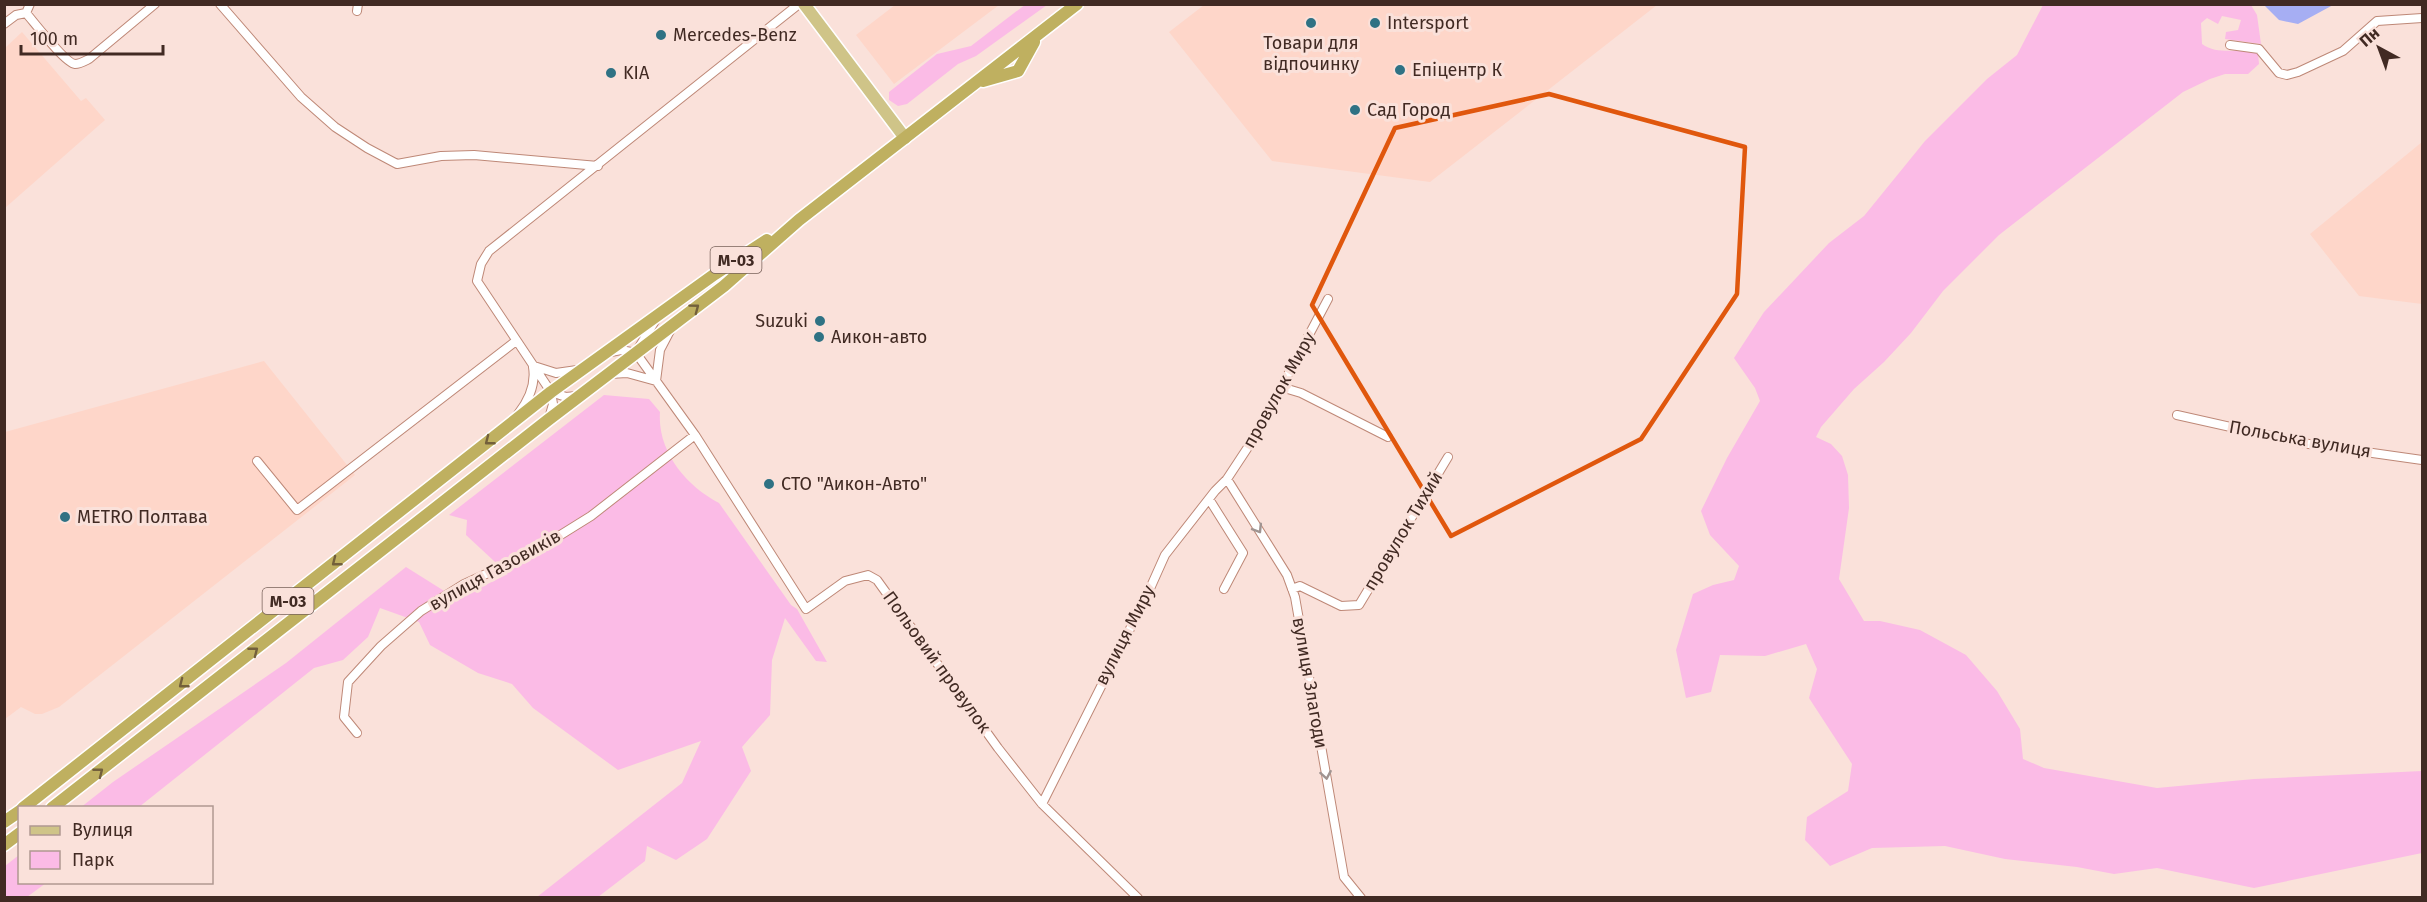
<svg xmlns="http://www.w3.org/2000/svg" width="2427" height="902" font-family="'Fira Sans',sans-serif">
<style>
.built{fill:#fed6c9}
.green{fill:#fbbbe6}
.water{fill:#a6aef3}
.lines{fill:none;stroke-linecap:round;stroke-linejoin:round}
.minor-casing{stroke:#be8877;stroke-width:10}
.primary-casing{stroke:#fff;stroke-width:15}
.trunk-casing{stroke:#fff;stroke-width:15}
.minor{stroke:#fff;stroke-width:8}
.primary{stroke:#cfc488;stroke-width:12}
.trunk{stroke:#bfb060;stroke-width:12}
.oneway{stroke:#73603b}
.oneway2{stroke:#a09491}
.marked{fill:none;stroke:#e0570d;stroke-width:4.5;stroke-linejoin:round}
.poi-dot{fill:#2f7284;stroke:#fae1da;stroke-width:2}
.labels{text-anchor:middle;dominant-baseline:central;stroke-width:6;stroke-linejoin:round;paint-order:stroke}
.shield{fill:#fae1da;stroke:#78615a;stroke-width:1.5}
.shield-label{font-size:16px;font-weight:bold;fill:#412a23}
.poi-label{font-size:18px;fill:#412a23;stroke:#fae1da;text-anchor:start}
.street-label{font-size:18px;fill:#412a23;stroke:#fae1da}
</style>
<rect width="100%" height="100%" fill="#fae1da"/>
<path class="built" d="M895,5v-1l104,1 -105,79 -38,-49z
M1204,5h453l-227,177 -158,-21 -103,-129z
M22,32l59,69 5,-3 19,22 -100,88v-160z
M2422,142v162l-63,-8 -49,-62z
M264,361l91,114 -296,232 -17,7h-7l-14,-7 -16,12v-287z"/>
<path class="green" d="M1026,4l21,1 -71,51 -18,8 -51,40 -9,2 -9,-6v-8l48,-38 34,-8z
M2043,5h208l6,10 4,29 -36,-5 1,-7 12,-2 3,-10 -19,-4 -4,8 -11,-6 -6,5 1,21c16,12 38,3 56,9l1,11 -11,10h-23l-15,5 -27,13 -184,143 -56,56 -32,42 -27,29 -30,27 -33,38 -5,10 15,7 11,12 6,19 1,33 -10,71 25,42h16l40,9 46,25 31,36 23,38 3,30 21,9 113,20 97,-9 168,-8v82l-168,35 -97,-20 -43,6 -37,-7 -72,-8 -60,-13 -73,2 -42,18 -25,-26 2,-23 41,-26 4,-27 -43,-66 8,-29 -11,-25 -41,12 -45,-1 -9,37 -25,6 -10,-48 17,-56 20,-9 21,-5 5,-14 -29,-31 -9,-24 26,-53 33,-57 -5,-13 -21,-30 30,-46 65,-69 35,-27 61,-75 62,-62 30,-24z
M604,395l45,4 11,13c-3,39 26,74 59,91l72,102 6,4 30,53 -11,-1 -31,-43 -13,42 -2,55 -28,32 9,24 -44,68 -31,21 -29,-14 -2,15 -47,36h-61l145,-114 19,-42 -83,29 -85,-62 -21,-24 -34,-11 -48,-28 -11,-23 -39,-14 -12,29 -25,23 -29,8 -175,139 -59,1 33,-26 173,-119 120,-96 51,32 51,-25 -42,-39 1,-15 -18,-5z
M19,855l1,27 26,1 -19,14h-22v-31z"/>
<path class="water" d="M2264,5h69l-35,19 -19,-4z"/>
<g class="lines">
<defs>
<path id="minor" d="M220,4l81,93 34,30 32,21 30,16 44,-8 33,-1 124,11
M357,11l1,-7
M26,13l4,-9
M4,24l12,-9 10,-2c8,9 39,50 49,51 5,0 10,-3 14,-5l66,-55
M2230,45l29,4 20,24 8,2 11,-3 45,-21 34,-30 45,-3
M611,352l10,-2 15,3
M636,352l19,-31
M636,353l59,82 111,174 39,-28 23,-6 9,5 121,168 44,56 96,94
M534,366l22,7 21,-3
M610,374l17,-1 29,8 4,-31 11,-21
M1281,387l20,6 87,44
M551,392l15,5 10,-1
M518,414c11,-14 18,-29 15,-47
M2177,415l125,28 120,17
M549,418l4,-14 -2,-12 -74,-111 4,-17 8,-13 310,-247
M257,461l40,49 219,-169
M1227,479l60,96 8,22 49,280 17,21
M1209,499l34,54 -19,36
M1292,589l8,-3 41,20 18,-1 89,-148
M357,733l-13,-16 4,-35 33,-36 40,-35 43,-27 66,-30 61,-38 104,-81
M1042,804l106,-211 17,-38 50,-64 12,-12 29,-44 72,-136"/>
<path id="primary" d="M804,4l101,134"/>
<path id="trunk" d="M983,81l35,-10 16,-29
M23,808l528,-416 164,-118 52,-34
M52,808l496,-388 176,-134 75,-66 278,-216
M4,822l16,-11
M4,845l16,-12"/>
</defs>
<use href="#minor" class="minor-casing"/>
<use href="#primary" class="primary-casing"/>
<use href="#trunk" class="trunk-casing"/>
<use href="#minor" class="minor"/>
<use href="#primary" class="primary"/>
<use href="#trunk" class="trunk"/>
</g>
<defs><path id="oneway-chevron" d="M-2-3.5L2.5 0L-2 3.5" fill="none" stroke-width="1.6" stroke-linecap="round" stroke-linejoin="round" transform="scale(1.5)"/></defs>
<g class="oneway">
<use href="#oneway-chevron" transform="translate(695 308) rotate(-37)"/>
<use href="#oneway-chevron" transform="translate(489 441) rotate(142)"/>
<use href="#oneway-chevron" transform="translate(336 562) rotate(142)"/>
<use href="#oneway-chevron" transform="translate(254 651) rotate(-38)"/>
<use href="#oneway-chevron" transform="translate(183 684) rotate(142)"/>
<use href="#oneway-chevron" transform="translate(99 772) rotate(-38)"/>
</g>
<g class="oneway2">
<use href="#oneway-chevron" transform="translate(1258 529) rotate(58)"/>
<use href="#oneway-chevron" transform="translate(1326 775) rotate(80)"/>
</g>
<path class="marked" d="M1549,94l196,53 -8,147 -96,145 -190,97 -139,-231 83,-177z"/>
<g class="poi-dot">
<circle cx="1311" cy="23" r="6"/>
<circle cx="1375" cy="23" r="6"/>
<circle cx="661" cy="35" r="6"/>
<circle cx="1400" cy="70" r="6"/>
<circle cx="611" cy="73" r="6"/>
<circle cx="1355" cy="110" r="6"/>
<circle cx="820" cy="321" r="6"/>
<circle cx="819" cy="337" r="6"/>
<circle cx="769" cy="484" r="6"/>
<circle cx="65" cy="517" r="6"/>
</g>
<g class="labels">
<g class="shield">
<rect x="710.5" y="247" width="51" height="26" rx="4.5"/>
<rect x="262.5" y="588" width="51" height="26" rx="4.5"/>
</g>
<g class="shield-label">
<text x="736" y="260">М-03</text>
<text x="288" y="601">М-03</text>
</g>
<g class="poi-label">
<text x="1387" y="23">Intersport</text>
<text x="673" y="35">Mercedes-Benz</text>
<text x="1311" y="43" text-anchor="middle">Товари для<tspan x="1311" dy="21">відпочинку</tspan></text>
<text x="1412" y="70">Епіцентр К</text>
<text x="623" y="73">KIA</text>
<text x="1367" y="110">Сад Город</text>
<text x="808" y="321" text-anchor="end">Suzuki</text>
<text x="831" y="337">Аикон-авто</text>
<text x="781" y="484">СТО "Аикон-Авто"</text>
<text x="77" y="517">METRO Полтава</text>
</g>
<g class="street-label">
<text transform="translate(1279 390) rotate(-61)">провулок Миру</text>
<text transform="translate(2300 439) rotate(10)">Польська вулиця</text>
<text transform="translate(1403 531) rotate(-59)">провулок Тихий</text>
<text transform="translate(495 570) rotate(-29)">вулиця Газовиків</text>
<text transform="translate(1125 635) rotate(-63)">вулиця Миру</text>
<text transform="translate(937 662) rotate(54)">Польовий провулок</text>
<text transform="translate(1310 683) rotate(80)">вулиця Злагоди</text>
</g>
</g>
<rect width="2427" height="902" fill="none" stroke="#412a23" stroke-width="12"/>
<rect x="18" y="806" width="195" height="78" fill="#fae1da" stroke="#b09891" stroke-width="1.5"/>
<rect x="30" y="826" width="30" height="9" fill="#cfc488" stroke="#b09891" stroke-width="1.5"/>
<text x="72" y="836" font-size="18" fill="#412a23">Вулиця</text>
<rect x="30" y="851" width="30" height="18" fill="#fbbbe6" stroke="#b09891" stroke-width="1.5"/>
<text x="72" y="866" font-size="18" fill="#412a23">Парк</text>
<g transform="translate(2379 48) rotate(319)" stroke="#fae1da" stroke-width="4.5" paint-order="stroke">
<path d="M0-4.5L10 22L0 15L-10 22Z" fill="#412a23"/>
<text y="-9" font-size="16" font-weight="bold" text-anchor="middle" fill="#412a23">Пн</text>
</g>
<path d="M21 45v9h142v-9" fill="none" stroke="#412a23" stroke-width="3"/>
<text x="30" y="45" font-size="18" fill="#412a23" stroke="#fae1da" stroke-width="4.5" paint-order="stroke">100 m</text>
</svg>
